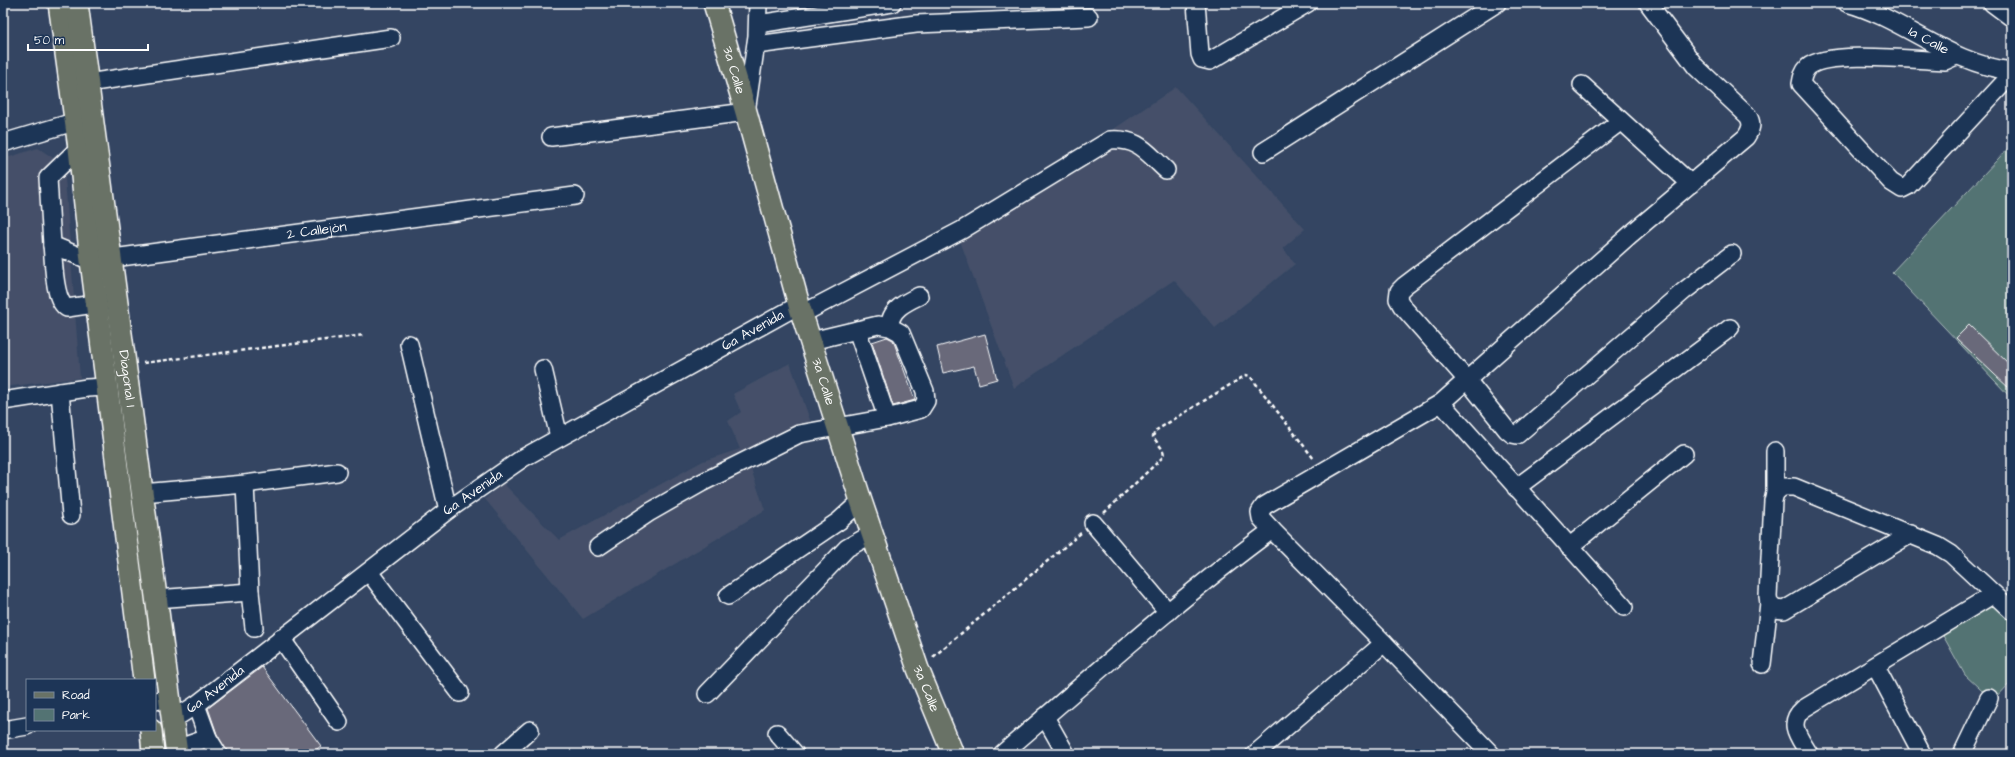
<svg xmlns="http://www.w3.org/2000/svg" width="2015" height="757" font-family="'Architects Daughter',sans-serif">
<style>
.built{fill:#445069}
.green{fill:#537373;stroke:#a9b9b9}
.building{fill:#69697a;stroke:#fff}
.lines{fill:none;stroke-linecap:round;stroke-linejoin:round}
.minor-casing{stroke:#fff;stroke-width:20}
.major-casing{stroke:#fff;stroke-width:24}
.path{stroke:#fff;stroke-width:2.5;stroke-dasharray:4 3;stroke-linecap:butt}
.minor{stroke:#1d3557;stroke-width:17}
.major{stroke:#697266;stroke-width:21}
.labels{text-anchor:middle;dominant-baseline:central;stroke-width:3;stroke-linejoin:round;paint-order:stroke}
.street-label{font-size:14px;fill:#fff;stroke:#1d3557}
</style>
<rect width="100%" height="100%" fill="#344562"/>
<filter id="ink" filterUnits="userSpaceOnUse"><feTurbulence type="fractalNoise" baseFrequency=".025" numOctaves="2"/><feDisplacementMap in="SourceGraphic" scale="8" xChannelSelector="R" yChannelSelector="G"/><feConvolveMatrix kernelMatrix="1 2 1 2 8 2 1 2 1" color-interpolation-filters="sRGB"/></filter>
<g filter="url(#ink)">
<path class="built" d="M1176,87l129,142 -22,19 12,16 -80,64 -41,-48 -160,108 -59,-161 150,-92z
M38,148l26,17 16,213 -77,9v-228z
M790,363l26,74 -65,32 14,41 -182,109 -98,-120 18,-16 56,57 144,-79 37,-12 -12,-28 13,-9 -8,-18z"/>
<path class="green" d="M2012,144v255l-120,-127z
M1994,594l18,19v68l-19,20 -28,-26 -24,-43z"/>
<path class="building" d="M1969,325l43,42v24l-56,-53z
M985,334l12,45 -18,5 -5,-18 -31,7 -6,-26z
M887,337l6,3 22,60 -22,6 -21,-64z
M262,667l59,79 -11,8h-82l-11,-20 -9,-26z"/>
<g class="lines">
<defs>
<g id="minor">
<path d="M1196,3l4,51 2,5 8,2 98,-58"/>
<path id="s1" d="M1847,3c58,16 102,61 165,68"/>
<path d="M1992,3l20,15"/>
<path d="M758,24l134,-21"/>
<path d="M756,45l160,-21 173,-7"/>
<path d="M1956,56l-11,5c-28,-1 -118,-11 -137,6 -5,5 -6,11 -7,17l90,98 11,7 6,-3 104,-112"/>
<path d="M87,83l304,-45"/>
<path d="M1582,85l109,99"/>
<path d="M1621,121l-217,165 -5,5 -1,8 4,7 65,74 40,50 5,4 5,1 167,-144 48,-37"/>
<path d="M551,137l195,-25 11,-76 1,-33"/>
<path d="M3,143l84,-25"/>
<path id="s2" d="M79,148l-31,30 4,67 39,16 484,-65"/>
<path d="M1263,152l234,-149"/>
<path d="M52,245c2,15 1,55 15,63l41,-6"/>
<path d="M802,314l160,-84 148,-90c29,-2 36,12 56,30"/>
<path d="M890,327c-1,-17 16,-25 29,-31"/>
<path d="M857,330l30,88"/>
<path d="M409,344l39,166"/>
<path d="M543,369l16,68"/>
<path d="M60,392l11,123"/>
<path d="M3,401l84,-13 20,-1"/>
<path d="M1441,403l183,204"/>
<path d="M1775,451v42l-2,8 -5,95 1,7 6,6 9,1 127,-76"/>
<path d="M245,484l5,108 4,36"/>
<path d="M1516,488l214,-160"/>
<path d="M142,493l103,-9 92,-12"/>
<path d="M1775,493l7,-6h12l144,59 13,8 61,57"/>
<path d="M1093,523l75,89"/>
<path d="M598,547l52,-35 51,-29 98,-49 88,-16 34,-9 5,-8 -1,-10 -24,-58 -11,-6 -12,-2 -67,16"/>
<path d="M1569,547l115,-93"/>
<path d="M369,572l91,121"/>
<path d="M728,596l111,-75 22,-20"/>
<path d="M156,599l94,-7"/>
<path d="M281,638l58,84"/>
<path d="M1762,664l7,-61"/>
<path d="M1876,667l46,87"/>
<path d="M707,694l140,-146 25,-14"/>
<path d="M155,701l15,-3"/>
<path d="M196,705l12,33"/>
<path d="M1045,717l21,37"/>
<path id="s3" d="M172,720l24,-15 252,-195 75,-52 276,-153"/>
<path d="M3,730l24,-4"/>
<path d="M777,733l18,21"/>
<path d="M176,749l32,-11 10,16"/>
<path d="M503,754l27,-24"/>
<path d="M1002,754c89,-76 176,-155 270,-224"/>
<path d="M1255,754l129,-111"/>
<path d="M1491,754l-107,-111 -112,-113 -11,-12 -1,-6 4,-6 177,-103 190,-169 115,-97c5,-8 7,-13 2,-21l-52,-49 -48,-64"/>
<path d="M1809,754c-9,-16 -23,-30 -6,-45l191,-115"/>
<path d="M1962,754l27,-56"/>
</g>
<g id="major">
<path d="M59,3l20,145 12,113 53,419"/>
<path id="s4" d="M77,3l100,751"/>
<path id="s5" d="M714,3l32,109 53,193 62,196 57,168 35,85"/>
<path d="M151,730l2,24"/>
</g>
</defs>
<use href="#minor" class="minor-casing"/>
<use href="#major" class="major-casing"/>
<path class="path" d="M143,363l222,-28
M1104,513l60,-57 -1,-6 -10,-13 2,-6 91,-56 4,1 64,83
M933,657l148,-124"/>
<use href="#minor" class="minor"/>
<use href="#major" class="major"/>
</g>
</g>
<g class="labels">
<g class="street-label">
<text stroke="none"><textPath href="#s1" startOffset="90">1a Calle</textPath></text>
<text stroke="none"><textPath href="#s5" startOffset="70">3a Calle</textPath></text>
<text stroke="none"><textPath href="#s2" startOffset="380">2 Callejòn</textPath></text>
<text stroke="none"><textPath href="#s3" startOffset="701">6a Avenida</textPath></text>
<text stroke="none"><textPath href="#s4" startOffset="379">Diagonal 1</textPath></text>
<text stroke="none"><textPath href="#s5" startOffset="394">3a Calle</textPath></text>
<text stroke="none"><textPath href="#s3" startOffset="377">6a Avenida</textPath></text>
<text stroke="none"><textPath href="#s3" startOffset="53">6a Avenida</textPath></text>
<text stroke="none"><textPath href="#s5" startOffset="718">3a Calle</textPath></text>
</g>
</g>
<rect width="2015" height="757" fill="none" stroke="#1d3557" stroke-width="16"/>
<rect x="8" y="8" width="1999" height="741" fill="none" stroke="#fff" stroke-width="1.5" filter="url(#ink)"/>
<rect x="26" y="679" width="130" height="52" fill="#1d3557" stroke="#77869a"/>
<rect x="34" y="692" width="20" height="6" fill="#697266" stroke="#77869a"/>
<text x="62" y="699" font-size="12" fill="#ffffff">Road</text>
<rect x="34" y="709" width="20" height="12" fill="#537373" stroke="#77869a"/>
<text x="62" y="719" font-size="12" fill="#ffffff">Park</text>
<path d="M28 44v6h120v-6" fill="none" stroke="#ffffff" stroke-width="2"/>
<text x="34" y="44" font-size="12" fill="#ffffff" stroke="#1d3557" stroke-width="3" paint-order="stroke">50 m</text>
</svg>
